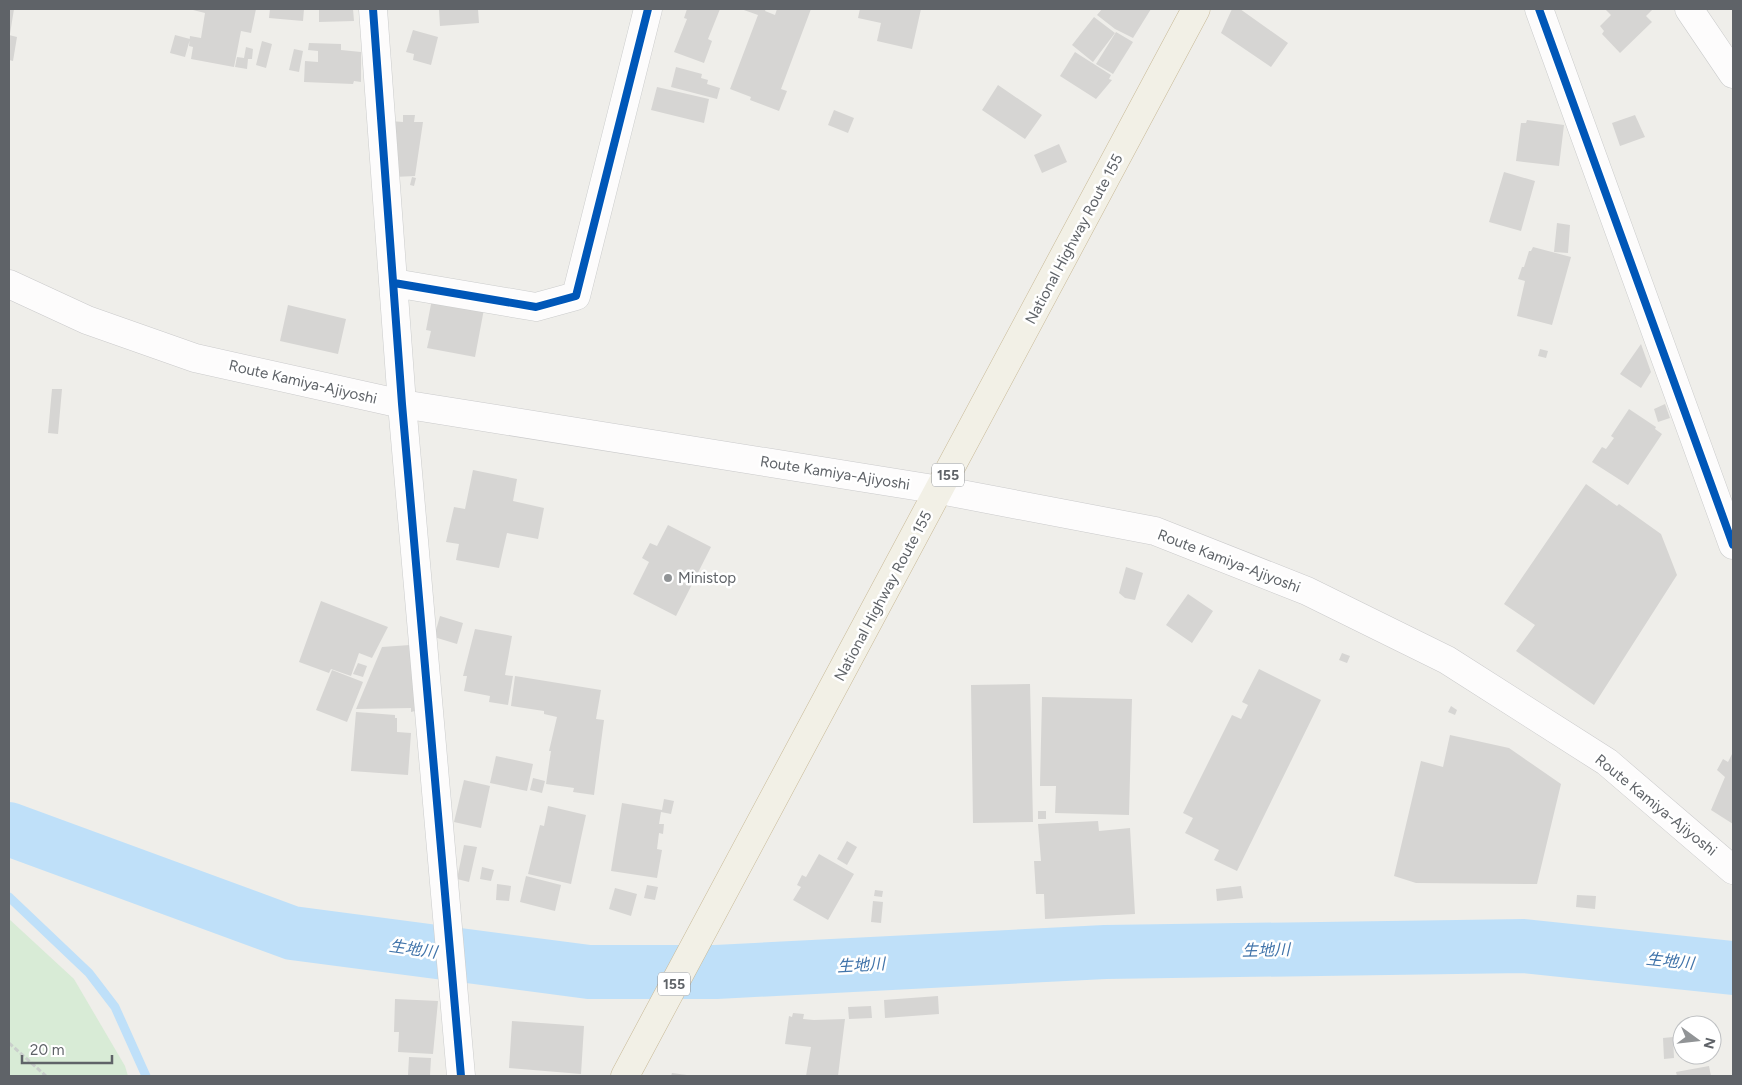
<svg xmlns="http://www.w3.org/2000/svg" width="1742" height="1085" font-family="Figtree,'Noto Sans JP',sans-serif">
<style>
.green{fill:#d8ebd6}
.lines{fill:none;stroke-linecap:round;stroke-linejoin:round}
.stream{stroke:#bfe0f9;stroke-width:9}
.river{stroke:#bfe0f9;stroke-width:54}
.building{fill:#d6d5d3}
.minor-casing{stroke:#cbcccc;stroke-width:29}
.secondary-casing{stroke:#cacacb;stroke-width:29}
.trunk-casing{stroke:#c8b996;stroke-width:29}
.path{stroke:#cacfcc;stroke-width:3;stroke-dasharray:5 2.5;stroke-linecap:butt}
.minor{stroke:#fdfcfc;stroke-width:28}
.secondary{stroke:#fdfcfc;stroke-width:28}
.trunk{stroke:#f2f0e6;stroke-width:28}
.cycleway-casing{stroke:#fff;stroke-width:11}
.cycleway{stroke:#0057b8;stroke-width:8}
.poi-dot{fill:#919496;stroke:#fff;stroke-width:2}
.labels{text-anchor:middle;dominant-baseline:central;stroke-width:5;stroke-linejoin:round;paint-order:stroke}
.shield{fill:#fff;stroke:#8f9295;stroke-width:1}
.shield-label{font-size:14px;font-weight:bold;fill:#5f6368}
.street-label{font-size:15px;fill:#5f6368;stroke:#fff}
.poi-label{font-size:15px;fill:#5f6368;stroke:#fff;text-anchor:start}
.water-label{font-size:16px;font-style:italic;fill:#4174aa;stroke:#fff}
</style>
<rect width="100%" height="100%" fill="#efeeea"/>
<path class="green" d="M9,919l65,60 51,87 3,10h-119z"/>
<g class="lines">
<path class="stream" d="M9,897l80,76 26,34 31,69"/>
<path class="river" d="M9,829l283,104 297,39h127l389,-20 419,-6 209,22"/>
</g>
<path class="building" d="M9,9h5l-4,25h-1z
M189,9h67l-5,24 -10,-2 -7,36 -43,-8 2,-12 -4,-1 1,-10 11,2 4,-25z
M270,9h34l-1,12 -34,-3z
M319,9h34l1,12 -35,1z
M439,9h39l1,14 -39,3z
M687,9h33l-12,30 4,2 -8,22 -30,-11 13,-33 -3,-1z
M741,9h25l-1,2 10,4 2,-6h34l-30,80 6,2 -8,20 -29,-11 1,-3 -21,-8 28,-74z
M860,9h61l-9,40 -35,-8 4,-18 -23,-5z
M1102,9h49l-18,29 -18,-9 -18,-14z
M1232,9h8l48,34 -17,24 -50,-34z
M1605,9h48l-7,7 6,6 -32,31 -18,-19 2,-3 -4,-5 11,-11z
M1094,17l21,16 -22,29 -21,-17z
M413,30l25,7 -7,28 -18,-5 1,-6 -8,-2z
M1116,32l17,10 -20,32 -17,-10z
M9,35l8,2 -4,24 -4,-1z
M175,35l15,4 -5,18 -15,-4z
M262,41l10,3 -6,24 -10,-3z
M309,43l32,1v6l20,2v30l-7,-1 -1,3 -49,-2 1,-21 13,1v-11l-10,-1z
M246,47l7,2 -1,10h-4l-1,10 -12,-2 2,-10 7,1z
M294,49l9,2 -4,21 -10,-2z
M1075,52l36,23 -2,4 3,1 -16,19 -36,-23z
M676,67l26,7 -1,4 7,2 -1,4 13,4 -3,11 -46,-12z
M998,85l44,30 -17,24 -43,-29z
M657,87l52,12 -5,24 -53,-13z
M834,110l20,8 -6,15 -20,-8z
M403,115h12l-1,7h9l-8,54 -21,1 -4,-56 13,1z
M1635,115l10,22 -25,9 -8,-23z
M1527,120l37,5 -5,41 -43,-5 5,-38h5z
M1059,144l8,18 -25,11 -8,-18z
M1504,172l31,9 -14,50 -32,-9z
M412,177l4,1 -2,8 -4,-1z
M1557,223l13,2 -2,28 -14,-1z
M1533,247l38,10 -19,68 -35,-9 8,-35 -7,-2 4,-12h2l5,-16h2z
M432,299l52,10 -9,48 -48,-9 4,-17 -5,-1z
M288,305l58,14 -8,35 -58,-13z
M1641,344l10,28 -10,16 -21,-14z
M1540,349l8,2 -2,7 -8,-2z
M52,389h10l-4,45 -10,-1z
M1665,404l5,14 -12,4 -4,-13z
M1629,409l27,18 -1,2 7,5 -34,51 -36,-23 10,-15 4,2 8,-11 -3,-2z
M473,470l44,9 -4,22 31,7 -6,31 -31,-6 -8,35 -43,-8 3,-16 -13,-2 8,-35 11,2z
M1586,484l31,22 2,-2 42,30 16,41 -83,130 -78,-54 19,-26 -31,-21z
M668,525l43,22 -35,69 -43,-22 16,-32 -7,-4 8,-15 7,3z
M1126,567l17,6 -8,27 -10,-2 -6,-5z
M1188,594l25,17 -21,32 -26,-18z
M321,601l67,26 -16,31 -13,-5 -8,23 -20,-7 -2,4 -30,-11z
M440,616l23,7 -6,21 -23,-7z
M475,629l37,7 -7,39 8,1 -5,29 -19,-3 1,-6 -26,-5 3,-15h-4z
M410,645l5,66 -4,1v-4l-55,1 26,-62z
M1342,653l8,3 -3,7 -8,-3z
M358,663l9,3 -4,11 -10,-3z
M1259,669l62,31 -84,171 -23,-11 5,-10 -34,-17 8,-15 -10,-5 49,-98 9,4 7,-14 -6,-3z
M332,670l31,12 -16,40 -31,-12z
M515,676l86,14 -5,29 8,1 -10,75 -21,-3 1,-4 -28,-4 5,-33h-2l8,-34 -13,-3v-3l-33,-5z
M1030,684l3,138 -60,1 -2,-138z
M1042,697l90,2 -3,116 -74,-2 1,-27h-16z
M1451,706l6,4 -2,5 -7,-3z
M356,712l39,3v3h2v14l14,1 -3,42 -57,-4z
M1450,735l59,13 52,36 -24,100 -121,-1 -22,-7 27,-115 22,6z
M1733,752v72l-22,-14 14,-33 -8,-7 6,-11 5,3z
M496,756l37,8 -6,27 -37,-8z
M533,778l12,3 -3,12 -12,-3z
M464,780l26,6 -9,42 -27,-6z
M664,799l10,2 -3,13 -10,-2 -2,12h5l-1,10 -4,-1 -2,16 5,1 -5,28 -46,-7 11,-68 40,7z
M548,806l38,9 -15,69 -43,-10 12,-49 4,1z
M1038,811h8v8h-8z
M1098,821l1,10 31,-3 5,86 -90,5 -1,-25h-8l-2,-33h7l-3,-37z
M847,841l10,6 -10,18 -10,-6z
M464,845l13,2 -8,35 -12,-3z
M819,854l35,20 -26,46 -35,-20 8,-13 -4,-2 5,-10 4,2z
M482,867l12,3 -3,11 -11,-2z
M526,876l35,9 -6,26 -35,-9z
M497,884l14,2 -2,15 -13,-1z
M647,885l11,2 -3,13 -11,-2z
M1241,886l2,12 -26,3 -1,-12z
M615,888l22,6 -6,22 -22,-7z
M875,890l8,1 -1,6 -8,-1z
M1577,895l19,1 -1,13 -19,-2z
M873,901l10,1 -2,21 -10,-1z
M938,996l1,18 -54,4 -1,-18z
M395,999l43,2 -5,53 -35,-2 1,-20h-5z
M871,1006l1,12 -23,1 -1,-12z
M793,1013l11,1 -1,5 11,1 31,-1 -7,57h-32l5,-29 -26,-3 4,-28 3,1z
M512,1021l72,5 -3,48 -72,-6z
M1673,1037l1,21 -10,1 -1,-21z
M409,1057l22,1 -1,18 -22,-1z
M1709,1066l2,10h-34l-1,-4z
M672,1073l15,2v1h-16z"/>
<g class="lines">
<defs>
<path id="minor" d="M373,9l29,395 59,672
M1539,9l194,536
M1689,9l44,65
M394,283l142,24 40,-11 72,-287"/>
<path id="secondary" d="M9,284l78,36 108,38 207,46 538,86 215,41 152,60 140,69 160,102 126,108"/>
<path id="trunk" d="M625,1076l571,-1067"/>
</defs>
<use href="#minor" class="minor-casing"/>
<use href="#secondary" class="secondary-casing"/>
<use href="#trunk" class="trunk-casing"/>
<path class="path" d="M9,1043l37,33"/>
<use href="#minor" class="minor"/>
<use href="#secondary" class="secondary"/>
<use href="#trunk" class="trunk"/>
<defs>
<path id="cycleway" d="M373,9l29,395 59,672
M1539,9l194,536
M394,283l142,24 40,-11 72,-287"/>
</defs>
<use href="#cycleway" class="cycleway-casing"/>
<use href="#cycleway" class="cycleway"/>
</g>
<circle class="poi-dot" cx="668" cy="578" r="5"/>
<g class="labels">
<g class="shield">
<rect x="932" y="463.5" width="32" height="23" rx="4"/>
<rect x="658" y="972.5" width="32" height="23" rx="4"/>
</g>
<g class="shield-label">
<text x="948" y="475">155</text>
<text x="674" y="984">155</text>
</g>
<g class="street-label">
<text transform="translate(1074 239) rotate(-62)">National Highway Route 155</text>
<text transform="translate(303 382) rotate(13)">Route Kamiya-Ajiyoshi</text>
<text transform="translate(835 473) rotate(9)">Route Kamiya-Ajiyoshi</text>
<text transform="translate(1229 561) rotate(21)">Route Kamiya-Ajiyoshi</text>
<text transform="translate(883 596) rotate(-62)">National Highway Route 155</text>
<text transform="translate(1656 805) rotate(39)">Route Kamiya-Ajiyoshi</text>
</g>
<g class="poi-label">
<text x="678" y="578">Ministop</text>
</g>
<g class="water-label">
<text transform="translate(413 949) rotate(8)">生地川</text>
<text transform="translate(1266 950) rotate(-1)">生地川</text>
<text transform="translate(1670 961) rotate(6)">生地川</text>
<text transform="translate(861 965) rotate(-3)">生地川</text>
</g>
</g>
<rect width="1742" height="1085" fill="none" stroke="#5f6368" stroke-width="20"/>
<g transform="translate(1697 1040) rotate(105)"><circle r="24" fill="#ffffff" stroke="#bfc1c3"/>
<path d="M0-4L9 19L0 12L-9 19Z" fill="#919496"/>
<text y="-8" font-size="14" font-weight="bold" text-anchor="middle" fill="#5f6368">N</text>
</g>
<path d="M22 1055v8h90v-8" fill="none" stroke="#5f6368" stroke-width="2.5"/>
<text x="30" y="1055" font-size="15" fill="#5f6368" stroke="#ffffff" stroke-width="4" paint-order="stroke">20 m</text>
</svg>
